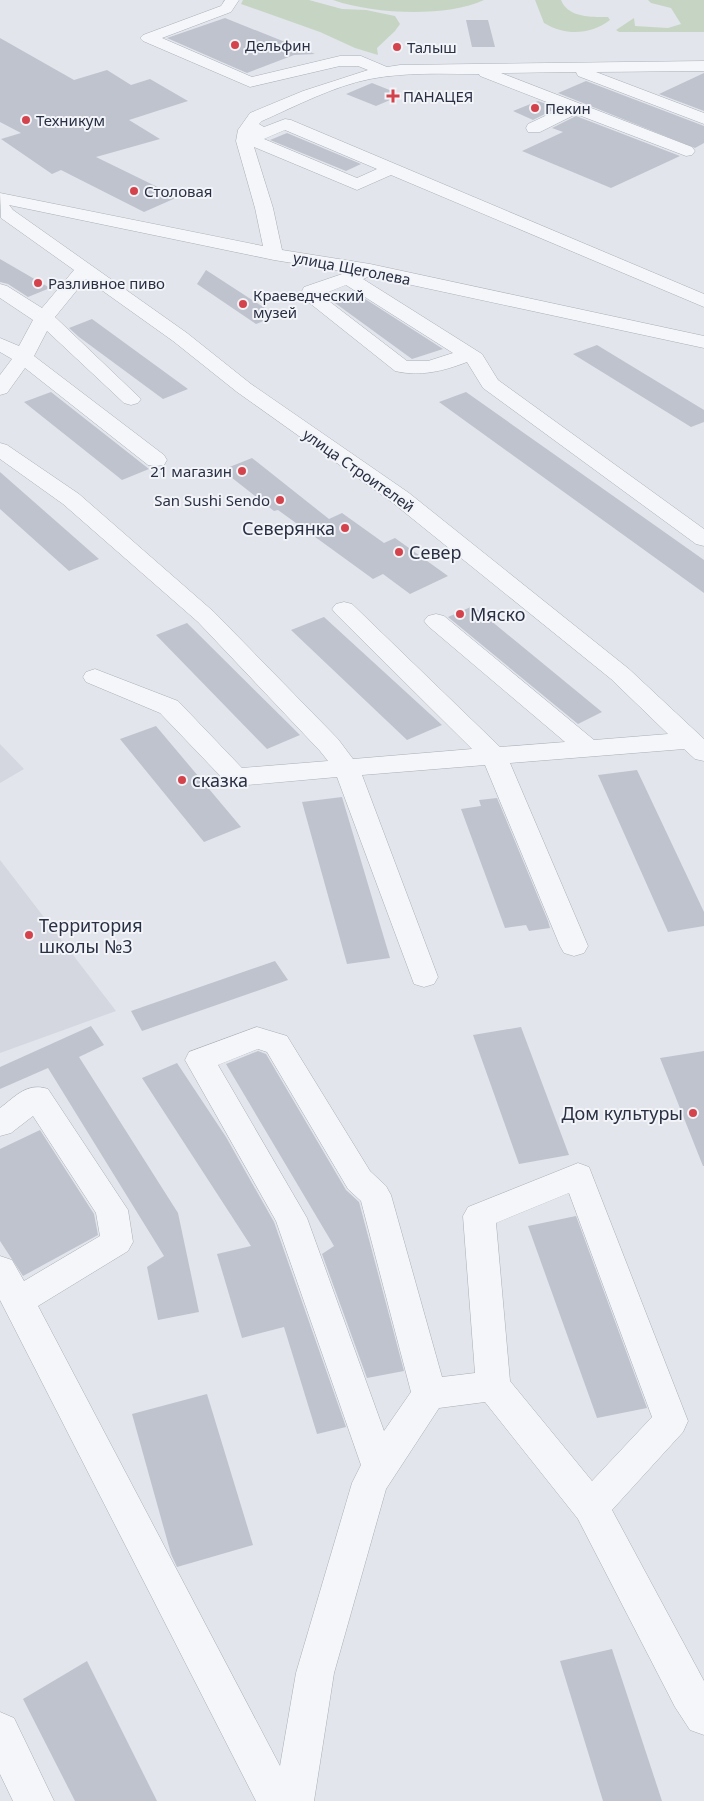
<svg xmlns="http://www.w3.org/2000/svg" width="704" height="1801" font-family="'Noto Sans',sans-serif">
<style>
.built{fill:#d4d7e0}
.green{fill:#c6d5c3}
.building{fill:#bfc3ce}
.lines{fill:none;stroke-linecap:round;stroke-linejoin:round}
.minor-casing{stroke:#aaafb9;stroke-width:1}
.minor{fill:#f5f6f9;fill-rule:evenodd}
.poi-dot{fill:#d4434c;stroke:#f2f4f8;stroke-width:2}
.labels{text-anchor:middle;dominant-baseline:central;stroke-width:4;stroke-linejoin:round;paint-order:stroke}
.far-poi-label{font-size:15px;fill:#293044;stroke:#f2f4f8;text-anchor:start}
.far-street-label{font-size:15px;fill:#293044;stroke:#f2f4f8}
.poi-label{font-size:18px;fill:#293044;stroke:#f2f4f8;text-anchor:start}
</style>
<rect width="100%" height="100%" fill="#e2e5eb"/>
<path class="built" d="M0,744l24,25 -24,14z
M0,860l116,151 -116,42z"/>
<path class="green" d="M243,0h66l33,9 24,1 29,6 5,8 -5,7 -18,17 1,7 -23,-7 -35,-16 -79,-28z
M333,0h151c-39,18 -111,14 -151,0z
M535,0h26c7,18 31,17 47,17l2,3c-19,15 -45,16 -66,3z
M648,0h56v32h-85l-3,-2 18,-12 1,8 33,2 13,-4 -10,-16 -20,-5z"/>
<path class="building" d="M225,18l90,36 -21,1 -47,18 -80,-35z
M466,20h22l7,27h-23z
M0,38l74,42 33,-10 24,15 19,-6 38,22 -59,19 31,19 -64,18 82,40 -34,15 -83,-42 -9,4 -51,-35 20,-6 -21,-11z
M704,73v38l-45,-17z
M586,81l118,45v17l-9,5 -137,-55z
M372,83l30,12 -26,11 -30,-12z
M538,101l19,7 -24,12 -20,-9z
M576,116l104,40 -69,32 -89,-37 41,-19 -11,-4z
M287,133l74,31 -15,7 -76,-31z
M0,259l50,29 -22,9 -20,-13 -8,-2z
M206,270l71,46 -21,8 -59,-40z
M359,295l84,54 -31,10 -77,-56z
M92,319l96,70 -25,10 -84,-62 -10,-9z
M597,345l107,65v12l-13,5 -118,-73z
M51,392l98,77 -27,11 -98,-78z
M466,392l238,168v33l-265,-191z
M252,458l77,61 13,-6 42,30 11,-5 53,38 -38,18 -27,-20 -10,5 -95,-69 -4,1 -52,-41z
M0,472l99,87 -30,12 -69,-62z
M473,606l129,106 -24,12 -130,-107z
M324,617l118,108 -35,15 -116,-110z
M187,623l113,112 -33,14 -111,-114z
M156,726l85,101 -37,15 -84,-103z
M637,770l67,142v14l-36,6 -70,-157z
M342,797l48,161 -43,6 -45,-162z
M497,798l51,123 2,7 -21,3 -3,-6 -21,3 -44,-119 20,-3 -2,-6z
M275,961l13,19 -146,51 -11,-20z
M91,1026l13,19 -25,12 99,156 21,99 -41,8 -11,-53 17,-11 -116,-188 -48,21v-22z
M521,1027l48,128 -50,9 -46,-129z
M258,1051l8,3 80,136 13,12 45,169 -37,7 -45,-124 12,-8 -108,-182z
M704,1051v115h-1l-43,-108z
M177,1063l49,74 48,85 72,205 -29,7 -33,-107 -42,11 -25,-84 34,-8 -109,-168z
M40,1130l54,84 4,21 -75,41 -23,-35v-92z
M576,1216l71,192 -50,10 -69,-192z
M207,1394l46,151 -76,22 -6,-13 -39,-140z
M612,1649l50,152h-59l-43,-140z
M87,1661l70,140h-82l-52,-102z"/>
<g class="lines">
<defs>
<path id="minor" d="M225,0h14l-8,12 -69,26 90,39 88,-21h21l26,11 13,-2 304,-4v10l-108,1 108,41v11l-126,-48 -2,-4 -75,1 191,74 3,4 -3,4 -6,1 -110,-42 -36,18h-12l-2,-4 2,-4 34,-16 -82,-32 -1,-2c-36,0 -73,-2 -109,5 -36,7 -74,27 -108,42l-3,3 5,3 21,-8 6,1 413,174v13l-313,-132 -34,15 -103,-43 19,61 9,42 88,14 334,72v12l-334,-72 -7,3 119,75 16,26 206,149v17l-8,-2 -213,-156 -16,-26c-23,9 -47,15 -72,9l-93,-74v-6l2,-4 44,-15 -74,-12 -265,-55 4,5 174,123 64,51 158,109 220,176 75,70v22l-9,-2 -11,-10 -174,14 78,183 -4,7 -10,3 -10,-3 -4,-7 -75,-181 -123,10 76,202 -4,7 -10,3 -10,-3 -77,-207 -101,9 -9,-3 -67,-70 -74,-31 -3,-5 3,-5 9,-3 83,32 64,67 86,-7 -8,-10 -122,-129 -135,-118 -63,-45v-16l7,2 72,49 135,118 124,127 15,20 119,-10 -136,-135 -4,-5 4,-5 8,-2 8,2 148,143 65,-5 -137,-116 -4,-5 4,-5 8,-2 8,2 150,124 74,-6 -57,-55 -218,-176 -156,-111 -64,-51 -87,-62 -31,38 86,82 -3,4 -7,2 -7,-2 -77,-72 -13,25 130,99 3,5 -3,5 -8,1 -8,-1 -123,-97 -18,25 -7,2v-20l12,-16 -12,-7v-14l19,8 14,-26 -33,-22v-14l7,2 35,22 32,-38 -73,-52 -1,-25 263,53 -8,-38 -19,-67 2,-11 12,-17 53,-22 65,-21 -10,-4h-18l-90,21 -107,-46 -3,-3 3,-3 78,-29zM285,130l92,39 -20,9 -93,-39zM346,285l107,68 -25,8h-21l-86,-66z
M257,1027l30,9 83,135 16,15 5,9 51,182 33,-4 -12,-157 5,-9 110,-44 11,4 99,254 -5,11 -71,78 92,171v54l-14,-5 -15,-23 -97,-188 -93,-117 -46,6 -53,81 -52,184 -20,128h-58l-256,-501v-44l12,4 12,21 76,-45 -4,-23 -63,-97 -22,17 -11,3v-28c16,-12 27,-26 48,-19l80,121 5,32 -5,9 -90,55 242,460 16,-93 56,-190 9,-18 -85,-244 -91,-161 4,-8zM258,1049l9,3 81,137 13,12 50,191 -27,39 -77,-213 -89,-153zM569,1193l83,224 -60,64 -82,-100 -14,-158z
M0,1712l14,6 40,83h-41l-13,-27z"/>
</defs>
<use href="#minor" class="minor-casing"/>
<use href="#minor" class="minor"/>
</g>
<g class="poi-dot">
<circle cx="235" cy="45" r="5"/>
<circle cx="397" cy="47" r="5"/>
<path d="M390.5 88.5h5v5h5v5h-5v5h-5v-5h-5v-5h5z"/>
<circle cx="535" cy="108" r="5"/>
<circle cx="26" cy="120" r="5"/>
<circle cx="134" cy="191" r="5"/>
<circle cx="38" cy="283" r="5"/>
<circle cx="243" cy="304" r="5"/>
<circle cx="242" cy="471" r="5"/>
<circle cx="280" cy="500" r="5"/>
<circle cx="345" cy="528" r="5"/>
<circle cx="399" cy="552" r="5"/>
<circle cx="460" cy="614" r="5"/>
<circle cx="182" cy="780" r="5"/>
<circle cx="29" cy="935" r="5"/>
<circle cx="693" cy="1113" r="5"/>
</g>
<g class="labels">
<g class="far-poi-label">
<text x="245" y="45">Дельфин</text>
<text x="407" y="47">Талыш</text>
<text x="403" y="96">ПАНАЦЕЯ</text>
<text x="545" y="108">Пекин</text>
<text x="36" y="120">Техникум</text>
<text x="144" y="191">Столовая</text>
<text x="48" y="283">Разливное пиво</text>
<text x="253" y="295">Краеведческий<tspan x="253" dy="17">музей</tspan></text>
<text x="232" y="471" text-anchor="end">21 магазин</text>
<text x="270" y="500" text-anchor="end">San Sushi Sendo</text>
</g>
<g class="far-street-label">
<text transform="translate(352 268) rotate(11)">улица Щеголева</text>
<text transform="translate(359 470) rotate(35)">улица Строителей</text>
</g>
<g class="poi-label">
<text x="335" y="528" text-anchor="end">Северянка</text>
<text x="409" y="552">Север</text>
<text x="470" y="614">Мяско</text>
<text x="192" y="780">сказка</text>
<text x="39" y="925">Территория<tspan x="39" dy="21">школы №3</tspan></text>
<text x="683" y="1113" text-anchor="end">Дом культуры</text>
</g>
</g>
</svg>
